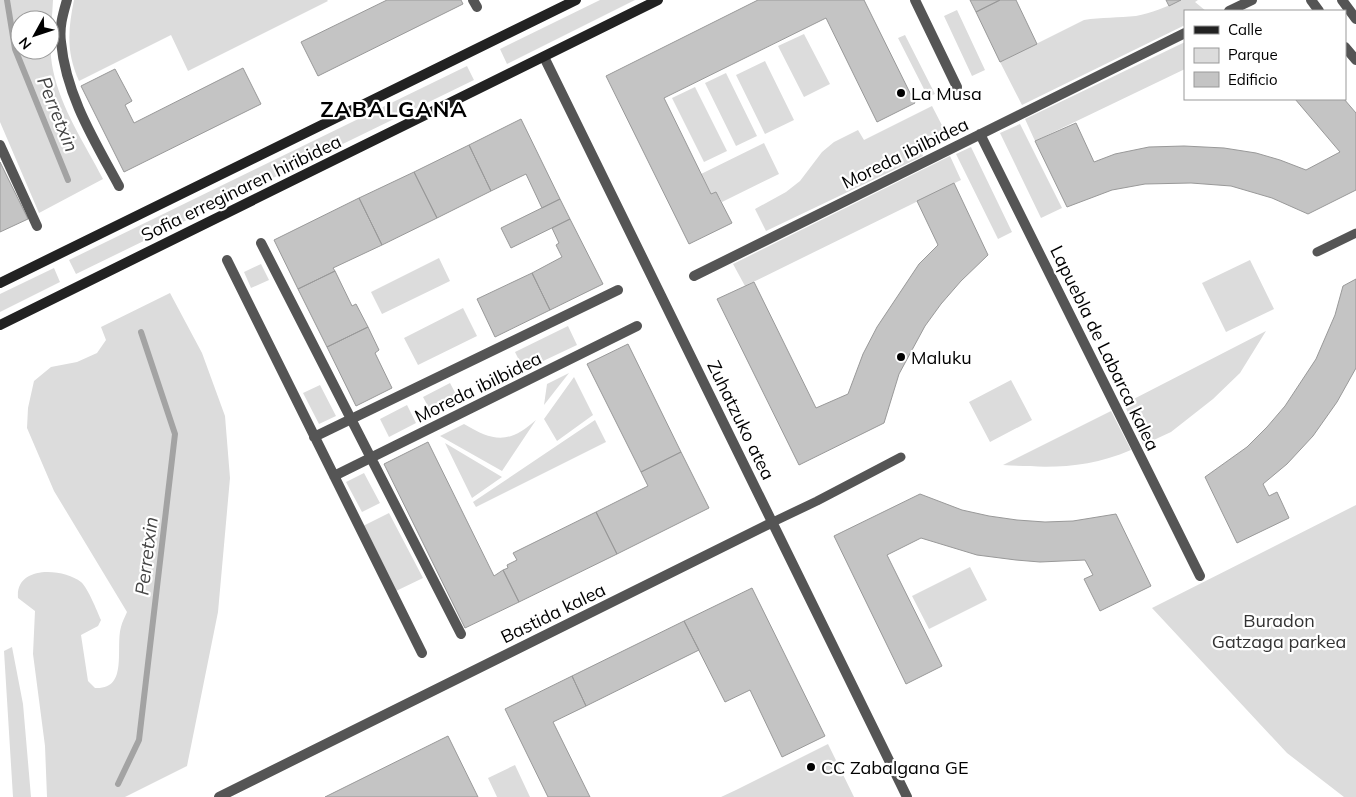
<svg xmlns="http://www.w3.org/2000/svg" width="1356" height="797" font-family="Mulish,sans-serif">
<style>
.green{fill:#dcdcdc;fill-rule:evenodd}
.lines{fill:none;stroke-linecap:round;stroke-linejoin:round}
.stream{stroke:#a3a3a3;stroke-width:6}
.building{fill:#c4c4c4;stroke:#999}
.lane{stroke:#555;stroke-width:9}
.street{stroke:#555;stroke-width:10}
.secondary{stroke:#222;stroke-width:10}
.poi-dot{fill:#000;stroke:#fff;stroke-width:2}
.labels{text-anchor:middle;dominant-baseline:central;stroke-width:4.5;stroke-linejoin:round;paint-order:stroke}
.poi-label{font-size:18px;fill:#000;stroke:#fff;text-anchor:start}
.street-label{font-size:18px;fill:#000;stroke:#fff}
.park-label{font-size:18px;fill:#333;stroke:#fff}
.water-label{font-size:19px;font-style:italic;fill:#444;stroke:#fff}
.district-label{font-size:22px;font-weight:bold;letter-spacing:1px;fill:#000;stroke:#fff}
</style>
<rect width="100%" height="100%" fill="#fff"/>
<path class="green" d="M0,0h53c-1,23 -5,47 0,70 8,39 32,74 50,109l-64,34 -39,-91zM20,20h30v30h-30z
M74,0h253l1,1 -140,70 -17,-36 -92,46c-13,-29 -11,-51 -5,-81z
M600,0h35l-128,64 -7,-15z
M1181,0h17l-3,2 11,9h-21v14l-163,80 -22,-43 84,-42c17,-3 35,-2 52,-4 15,-3 31,-9 45,-16z
M957,10l28,60 -13,6 -28,-60z
M804,34l26,50 -26,13 -26,-51z
M905,35l30,59 -7,3 -30,-59z
M1185,42v27l-150,72 -10,-22z
M765,61l29,59 -29,14 -29,-59z
M467,66l7,14 -398,194 -7,-14z
M726,73l31,63 -21,10 -31,-63z
M695,87l32,64 -23,11 -32,-64z
M932,106l15,29 -27,14 3,7 -157,75 -11,-22 31,-17 14,-11 22,-29 12,-10 24,-12 6,10z
M1020,124l42,84 -21,10 -41,-85z
M764,143l15,31 -57,28 -6,-10 -5,2 -10,-20z
M971,147l41,85 -14,7 -42,-85z
M950,156l11,24 -216,106 -12,-22z
M439,258l11,23 -68,33 -11,-22z
M1250,260l24,49 -48,23 -24,-49z
M261,264l8,16 -18,8 -7,-16z
M54,268l6,14 -60,30v-18z
M170,293l32,60 23,63 5,62 -12,134 -31,154 -62,31h-78l-2,-51 -12,-92 2,-43 -17,-13c-3,-33 45,-30 63,-16 7,6 16,29 20,38l-3,6 -17,9 7,46 7,7c34,2 20,-40 26,-61 1,-5 4,-10 6,-15l-73,-121 -27,-63 1,-20 6,-27 17,-14 26,-5 20,-9 9,-13 -5,-13z
M463,308l14,28 -59,29 -14,-27z
M568,326l9,19 -53,25 -9,-18z
M1266,331l-26,42 -27,26 -42,33 -28,13 -19,-41z
M569,373l-25,32 3,-21z
M574,377l19,38 -36,26 -13,-22z
M1011,380l21,40 -42,22 -21,-40z
M450,383l10,19 -27,14 -10,-19z
M320,385l16,31 -17,8 -16,-31z
M407,405l9,18 -27,14 -9,-18z
M1111,411l20,39c-44,19 -80,18 -128,15z
M536,420l-34,51 -62,-35 24,-12c30,18 45,20 72,-4z
M595,420l11,22 -130,65 -3,-5z
M445,443l57,34 -30,21z
M364,473l16,30 -18,9 -16,-30z
M1356,505v292h-12l-57,-44 -135,-145z
M389,513l34,65 -27,13 -33,-65z
M970,567l17,33 -58,29 -17,-33z
M12,647l11,57 8,93h-18l-9,-146z
M828,744l26,53h-133l15,-7z
M515,765l15,32h-33l-9,-19z"/>
<g class="lines">
<path class="stream" d="M7,0l8,49 53,131
M118,784l21,-44 36,-306 -34,-102"/>
</g>
<path class="building" d="M387,0h74l2,4 -145,72 -17,-34z
M758,0h106l51,103 -38,19 -51,-104 -162,80 47,96 5,-2 16,31 -43,21 -83,-168z
M970,0h30l-24,12z
M1000,0h16l21,44 -37,18 -24,-50z
M1166,0h15l-12,6z
M243,68l18,36 -137,68 -43,-86 34,-17 17,32 -7,4 9,18z
M1295,99h49l12,14v77l-48,24 -36,-16 -41,-12 -40,-3 -46,1 -33,6 -45,17 -32,-66 41,-18 18,39 21,-8 34,-7 35,-1 40,2 32,5 24,7 26,10 34,-18z
M521,119l39,80 -18,9 -16,-34 -35,17 -22,-46z
M469,145l22,46 -54,27 -23,-46z
M0,162l28,57 -28,13z
M414,172l23,46 -55,27 -23,-47z
M954,183l34,72 -27,26 -20,23 -16,22 -26,48 -15,49 -85,42 -82,-166 37,-17 62,126 32,-14 15,-40 14,-27 42,-63 19,-19 -21,-44z
M359,198l23,47 -49,23 2,3 -37,18 -24,-49z
M560,199l10,20 -59,29 -10,-20z
M570,219l33,65 -53,26 -18,-37 30,-16 -6,-12 3,-2 -7,-15z
M335,271l17,35 4,-2 12,23 -41,20 -29,-58z
M532,273l18,37 -55,27 -18,-38z
M1356,279v89l-19,34 -24,34 -26,28 -24,20 6,12 8,-4 12,26 -52,25 -32,-66 42,-30 20,-20 18,-21 31,-47 19,-44 8,-29z
M368,327l11,23 -4,3 17,35 -36,18 -29,-59z
M628,344l53,108 -40,20 -54,-108z
M428,442l66,134 9,-6 16,32 -54,26 -81,-164z
M681,452l28,56 -92,46 -21,-42 52,-26 -7,-14z
M920,494l42,16 27,6 28,4 28,2 28,-1 43,-7 35,72 -51,25 -16,-32 9,-4 -8,-15 -45,2 -24,-2 -39,-5 -56,-17 -34,17 55,111 -36,18 -72,-148z
M596,512l21,42 -98,48 -16,-32 5,-2 -1,-3 10,-5 -4,-7z
M752,588l73,148 -43,21 -32,-67 -25,12 -41,-81z
M684,621l15,29 -113,56 -14,-30z
M572,676l14,30 -33,16 37,75h-42l-43,-88z
M448,736l30,61h-153z"/>
<g class="lines">
<path class="lane" d="M1317,252l39,-19
M773,522l44,-21 84,-44"/>
<path class="street" d="M67,0c-4,14 -8,27 -6,42 5,53 33,98 58,144
M473,0l4,7
M915,0l42,87
M1311,0l8,11
M1342,0l14,19
M1229,11l23,-11
M1345,47l11,13
M544,57l363,740
M980,134l220,442
M0,145l37,81
M261,243l200,391
M227,260l195,393
M694,276l491,-243
M314,437l304,-147
M334,476l303,-150
M219,797l554,-275"/>
<path class="secondary" d="M0,283l576,-283
M0,325l658,-325"/>
</g>
<g class="poi-dot">
<circle cx="901" cy="93" r="5"/>
<circle cx="901" cy="357" r="5"/>
<circle cx="811" cy="767" r="5"/>
</g>
<g class="labels">
<g class="poi-label">
<text x="911" y="93">La Musa</text>
<text x="911" y="357">Maluku</text>
<text x="821" y="767">CC Zabalgana GE</text>
</g>
<g class="street-label">
<text transform="translate(905 153) rotate(-26)">Moreda ibilbidea</text>
<text transform="translate(241 188) rotate(-26)">Sofia erreginaren hiribidea</text>
<text transform="translate(1105 348) rotate(64)">Lapuebla de Labarca kalea</text>
<text transform="translate(478 387) rotate(-26)">Moreda ibilbidea</text>
<text transform="translate(741 420) rotate(64)">Zuhatzuko atea</text>
<text transform="translate(553 613) rotate(-26)">Bastida kalea</text>
</g>
<g class="park-label">
<text x="1279" y="620">Buradon<tspan x="1279" dy="21">Gatzaga parkea</tspan></text>
</g>
<g class="water-label">
<text transform="translate(58 114) rotate(68)">Perretxin</text>
<text transform="translate(146 556) rotate(-83)">Perretxin</text>
</g>
<g class="district-label">
<text x="394" y="109">ZABALGANA</text>
</g>
</g>
<rect x="1184" y="10" width="162" height="90" fill="#ffffff" stroke="#999999"/>
<rect x="1194" y="26" width="25" height="8" fill="#222222" stroke="#999999"/>
<text x="1228" y="35" font-size="15" fill="#000000">Calle</text>
<rect x="1194" y="48" width="25" height="15" fill="#dcdcdc" stroke="#999999"/>
<text x="1228" y="60" font-size="15" fill="#000000">Parque</text>
<rect x="1194" y="72" width="25" height="15" fill="#c4c4c4" stroke="#999999"/>
<text x="1228" y="85" font-size="15" fill="#000000">Edificio</text>
<g transform="translate(35 35) rotate(230)"><circle r="24" fill="#ffffff" stroke="#999999"/>
<path d="M0-4L9 19L0 12L-9 19Z" fill="#000000"/>
<text y="-8" font-size="14" font-weight="bold" text-anchor="middle" fill="#000000">N</text>
</g>
</svg>
